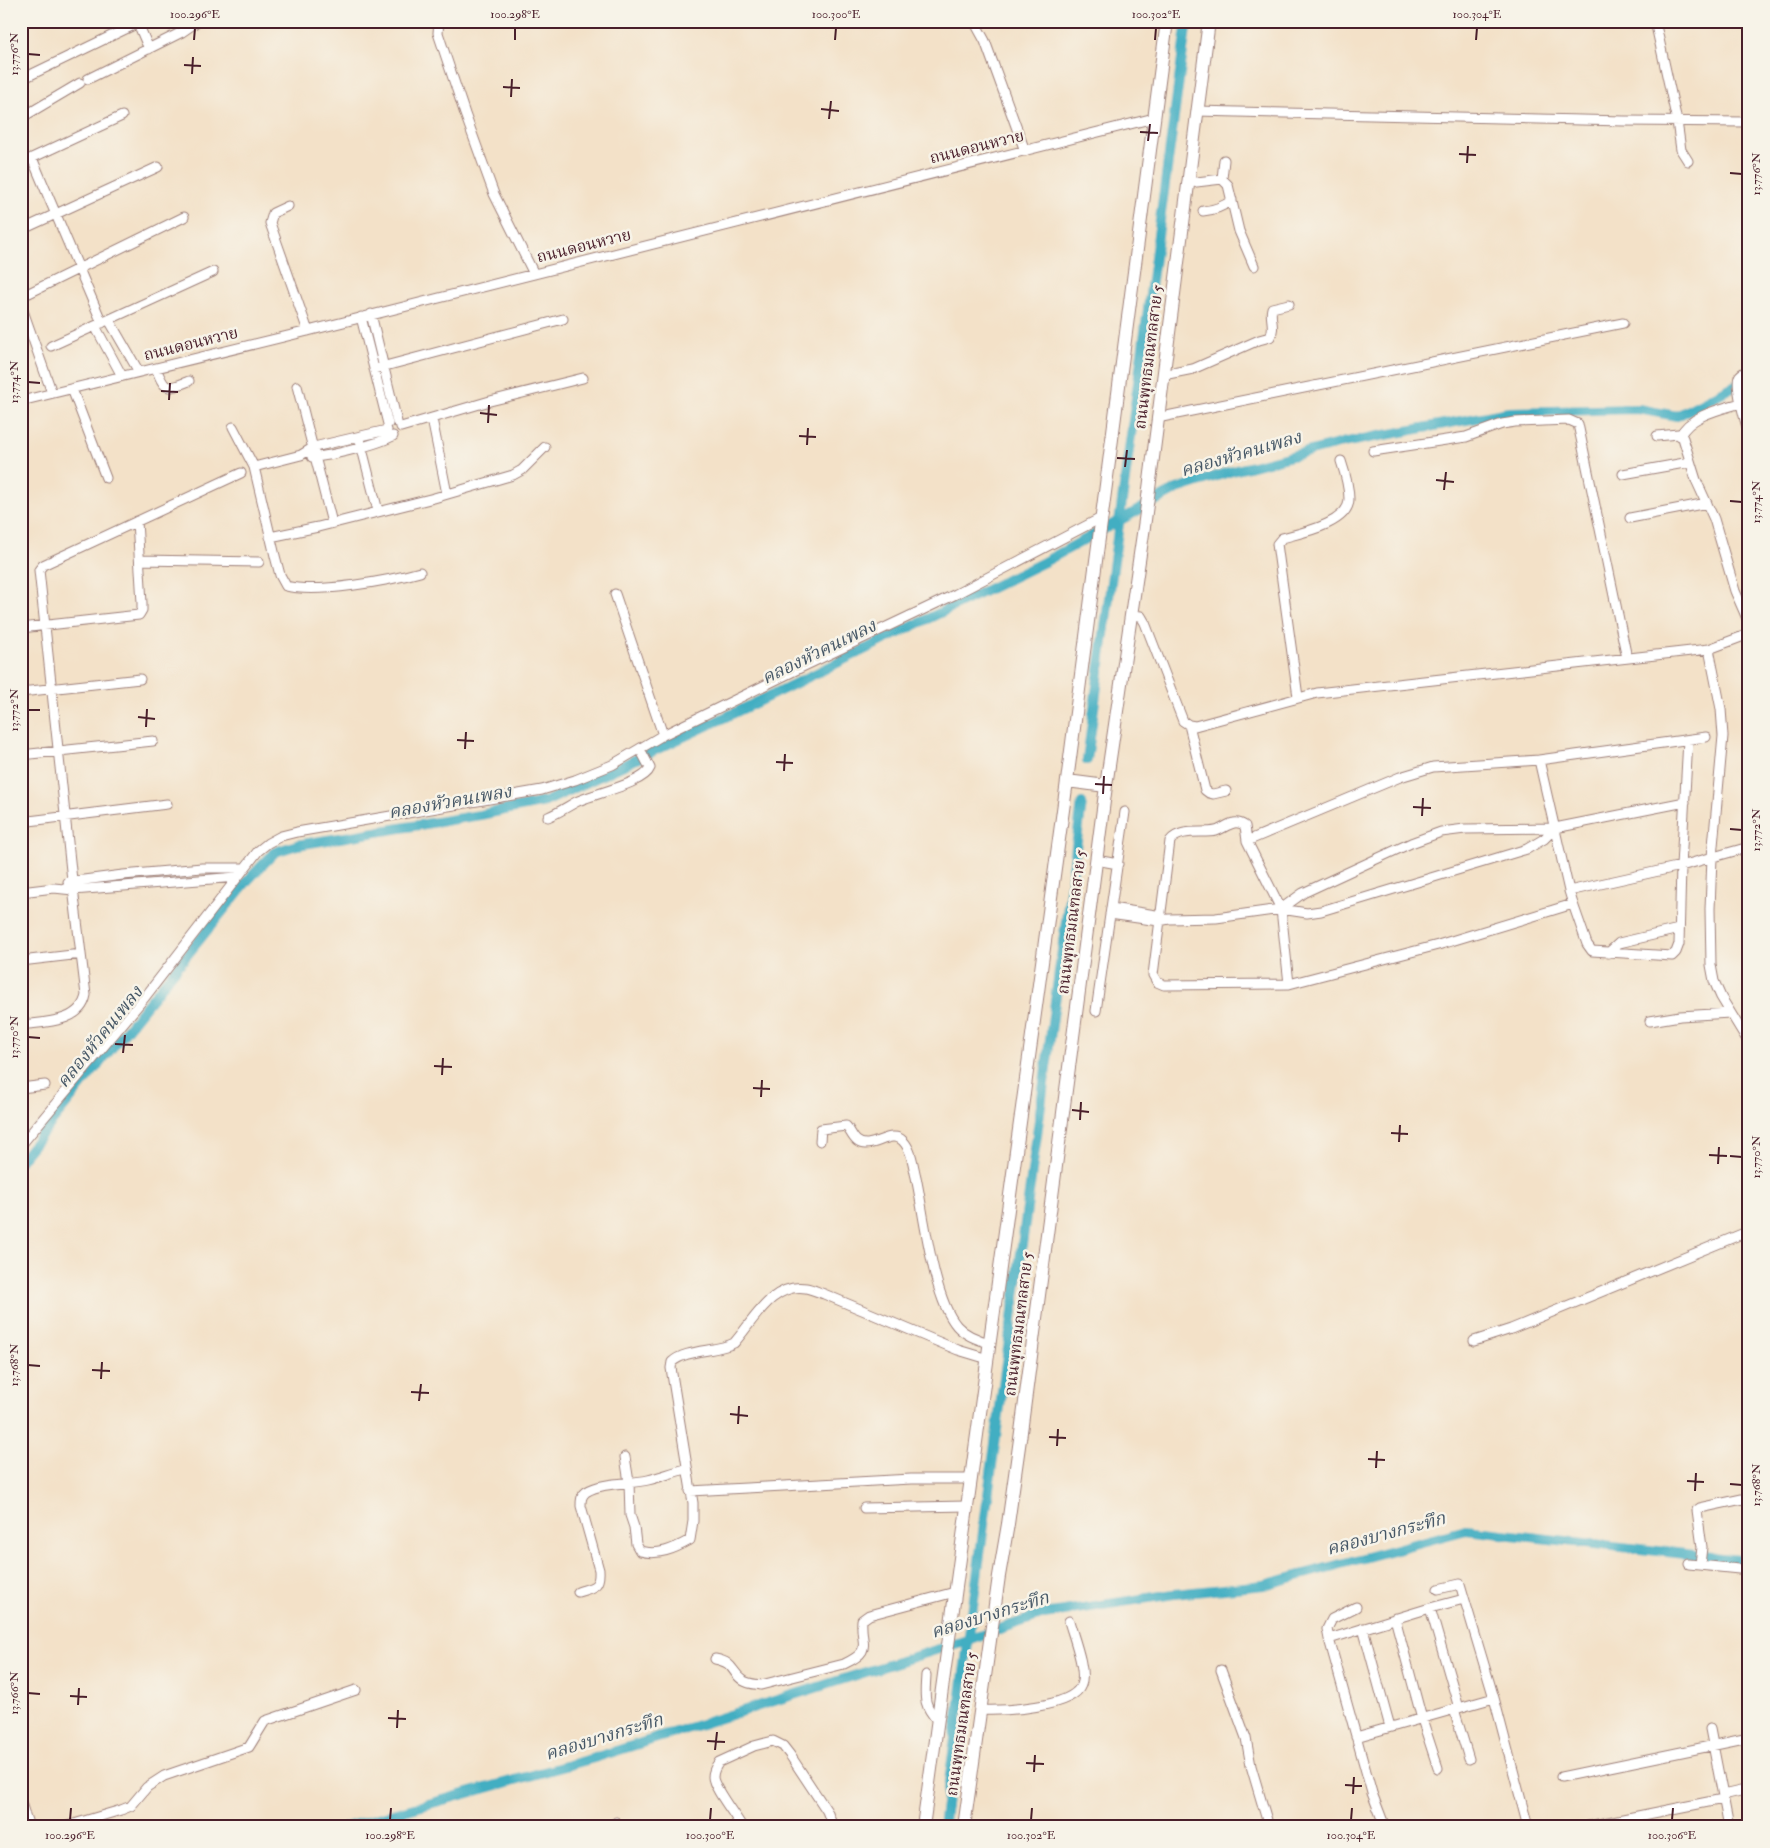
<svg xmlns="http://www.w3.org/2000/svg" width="1770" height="1848" font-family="'IM FELL Double Pica','Noto Serif Thai',serif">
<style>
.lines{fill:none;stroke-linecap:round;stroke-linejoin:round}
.canal{stroke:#43aec2;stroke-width:10}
.minor-casing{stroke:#9e807a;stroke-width:11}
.secondary-casing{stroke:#9e807a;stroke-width:14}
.minor{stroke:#fff;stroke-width:9}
.secondary{stroke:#fff;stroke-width:12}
.ticks{fill:none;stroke:#4a1f2b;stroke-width:2}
.labels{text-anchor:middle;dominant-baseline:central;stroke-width:5;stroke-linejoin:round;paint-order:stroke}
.street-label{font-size:16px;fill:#4a1f2b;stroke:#f7f3e8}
.water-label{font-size:18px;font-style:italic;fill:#475867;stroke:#f7f3e8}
.neatline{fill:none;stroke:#4a1f2b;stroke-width:2}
.ticks-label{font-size:12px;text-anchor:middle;fill:#4a1f2b}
</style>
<rect width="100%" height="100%" fill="#f7f3e8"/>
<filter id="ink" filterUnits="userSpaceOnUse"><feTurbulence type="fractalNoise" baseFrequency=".02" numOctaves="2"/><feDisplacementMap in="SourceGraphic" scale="10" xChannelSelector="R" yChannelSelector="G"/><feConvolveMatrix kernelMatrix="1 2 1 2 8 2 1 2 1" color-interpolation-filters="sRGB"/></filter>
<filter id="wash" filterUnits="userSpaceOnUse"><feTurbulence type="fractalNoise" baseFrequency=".0096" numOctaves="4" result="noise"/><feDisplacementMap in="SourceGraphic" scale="20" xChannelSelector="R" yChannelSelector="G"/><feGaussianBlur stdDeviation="1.12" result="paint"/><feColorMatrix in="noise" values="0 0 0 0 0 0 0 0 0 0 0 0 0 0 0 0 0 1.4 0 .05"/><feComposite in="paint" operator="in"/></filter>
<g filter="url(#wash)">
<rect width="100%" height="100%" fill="#f3e1c8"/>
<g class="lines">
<path class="canal" d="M1087,760l100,-739
M21,1160l227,-280 27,-28 22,-7 183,-30 65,-13 204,-96 295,-144 133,-73 52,-17 113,-29 167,-31 129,-3 39,7 72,-38
M346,1827l248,-69 367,-116 83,-28 130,-20 90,-9 202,-55 283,31
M943,1827l139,-1024"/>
</g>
</g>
<g filter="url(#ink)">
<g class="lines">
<defs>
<path id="minor" d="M137,21l12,28
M439,21l-1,12 27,81 29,80 40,80
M974,21l11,20 40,110
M1655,21l22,100 4,29 7,11
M22,79l116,-56
M88,79l94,-47 16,-11
M1197,111l427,10 125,1
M21,118l59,-35
M32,158l70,165
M21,163l101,-47
M1222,179l2,-19
M1188,183l34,-4 6,6 11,46 15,35
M288,206l-15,7 -3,10 38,108
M1203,211c12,-1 20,-4 29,-11
M21,230l137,-63
M29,293l155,-76
M21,305l31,88
M371,314l26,108
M361,317l27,107
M109,320l30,52
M95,326l27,50
M51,346l162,-74
M156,368c9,23 10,22 33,13
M374,369l189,-50
M1749,370c-4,2 -8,3 -10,7 -4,9 7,47 10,57
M1163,375l30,-6 66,-29 11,-3c6,-10 -1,-19 2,-29l17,-4
M297,386l35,137
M72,389l34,89
M21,401l287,-70 846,-213
M1157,418l466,-95
M432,419l15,75
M233,427l21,40 21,89 5,19 6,11c31,8 102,-5 134,-14
M401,427l89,-26 93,-23
M1657,436l21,-2 5,4 13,42 18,39 21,72 14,32
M1680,436c10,-21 41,-27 61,-33
M360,441l18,70
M1373,451l93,-14 36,-13 13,-2 54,-2 9,4 49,234
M312,457c17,0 66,-13 81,-21
M254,467l47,-12 13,-8 73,-17
M1623,474l67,-12
M1630,518l77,-15
M270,537l48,-10 116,-29 79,-23 9,-5 23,-23
M141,560l118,2
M615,594l48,141
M1132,615l9,1 4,7 38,98 6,4 6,1 122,-33 392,-44 40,-15
M21,628l118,-13 3,-5v-7l-5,-82
M1709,649l12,60 2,27 -11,121 -2,52 1,56 3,16 7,16 28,46
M21,692l119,-13
M1298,697l-21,-153 5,-6c18,-5 67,-14 67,-39 0,-13 -4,-26 -8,-38
M1189,725l16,65 4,3 4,1 13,-3
M21,755l132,-14
M1539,760l30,131 112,-25 68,-19
M548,817c10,-4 19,-10 28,-15 15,-8 68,-18 74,-34l-10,-19
M21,822l146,-18
M1247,841l153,-64 33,-10 106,-7 167,-23
M1096,860l22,4
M68,882l55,-7 79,-7h42
M21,892l33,-4 19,2 164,-13
M1573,904l14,40 5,7 80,5 4,-4 3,-8 2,-78 7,-126
M1111,908l51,8
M1281,909l22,-16 108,-50 30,-11 24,-3 90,-1 130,-26
M1110,914l49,7 10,-2 47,-1 65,-9 26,4 14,-2 206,-62 17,-10 11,-11
M1608,953l11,-10 60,-14
M21,961l60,-7
M1289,984l-8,-75 -34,-68 -2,-15c-3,-2 -6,-4 -11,-3 -6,1 -12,6 -18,8 -14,3 -36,-3 -46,10l-17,134 4,7 7,3 125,-1 149,-39 135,-41 -4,-13
M1096,1011l29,-199
M1650,1021l30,-5 50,-3
M21,1025c23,-3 60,-2 65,-30l-14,-115 -33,-310 4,-5 198,-92
M21,1088l24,-3
M820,1141l1,-12 25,-3c4,4 6,11 11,15 13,11 34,-13 46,0 9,9 10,25 13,36 8,37 17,122 41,149 9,10 21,14 33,17
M21,1145l124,-148 113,-146 10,-8 13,-7 16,-4 245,-42 33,-10 37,-15 51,-30 137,-67 156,-74 145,-76
M1474,1341l37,-12 238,-98
M625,1457l4,25 1,33 4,12 2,17 4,7c18,5 34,-2 50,-11l3,-19v-18l-22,-135 1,-6c14,-13 45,-10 62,-19 19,-21 38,-61 72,-55 6,1 12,4 18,6l134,56 30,9
M690,1491l221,-12h60
M864,1508l103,-2
M1689,1564l60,6
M1700,1565l2,-18 -5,-37 3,-2 42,-9 5,2 2,3
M1438,1589l22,-5 34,114 34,129
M578,1592c15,-5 22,-4 21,-22l-18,-64c0,-6 0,-10 5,-14 16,-10 44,-8 62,-12 13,-3 25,-8 38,-11
M1430,1608l29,100
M1395,1618l27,101 16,49
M1363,1628l27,99
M1329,1639l-2,-10 5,-10 24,-12
M715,1659c21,4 15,13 29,22 5,3 11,3 17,4l83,-21c30,-14 16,-19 18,-44l7,-5 86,-23
M1221,1670l25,68 5,28 18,61
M926,1675c-1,21 -4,29 12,46
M1454,1709l15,50
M980,1710c22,1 93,-2 101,-25 6,-14 -8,-49 -12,-64
M1710,1729l19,98
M1356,1737l138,-39
M1561,1777l188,-39
M1723,1795l26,-6
M21,1803l8,24
M616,1822l2,5
M1588,1826l135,-27
M64,1827l57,-17 10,-4 16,-19 17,-11 85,-29 16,-26 91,-31
M742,1827c-6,-11 -29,-40 -29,-50 0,-5 3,-11 6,-15l35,-16 19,-5 10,5 7,9 37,56 6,16
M1385,1827l-13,-34 -43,-154 101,-31 34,-9"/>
<path id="secondary" d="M1067,781l39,5
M923,1827l144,-1046 100,-760
M964,1827l35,-251 9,-52 13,-92 85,-646 39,-266 64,-499"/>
</defs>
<use href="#minor" class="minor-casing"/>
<use href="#secondary" class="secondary-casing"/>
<use href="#minor" class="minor"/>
<use href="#secondary" class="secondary"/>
</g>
</g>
<path class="ticks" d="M194,40l1,-12M515,40v-12M835,40l1,-12M1155,40l1,-12M1476,40l1,-12M28,54l12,1M184,65l17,1M192,74l1,-17M503,87l17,1M511,97l1,-18M821,109l18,2M829,119l2,-18M1140,132l18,1M1148,141l2,-17M1459,154l17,1M1467,163l1,-17M1730,173l12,1M28,382l12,1M161,391l17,1M169,400l1,-17M480,413l17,2M488,423l1,-18M799,436l17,1M807,445l1,-17M1117,458l18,1M1125,467l2,-17M1436,480l18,2M1444,490l2,-18M1730,501l12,1M28,710h12M138,717l17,2M146,727l1,-18M457,740l17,1M465,749l1,-17M776,762l17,1M784,771l1,-17M1095,784l17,1M1103,794l1,-18M1413,807l18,1M1422,816l1,-18M1730,829l12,1M28,1037l12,1M115,1044l18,1M123,1053l2,-18M434,1066l18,1M442,1075l1,-17M753,1088l17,1M761,1097l1,-17M1072,1110l17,2M1080,1120l1,-18M1391,1133l17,1M1399,1142l1,-17M1709,1155l18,1M1730,1156l12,1M1718,1164l1,-17M28,1365l12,1M92,1370l18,1M101,1379l1,-17M411,1392l18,1M419,1401l2,-17M730,1414l18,2M738,1424l1,-18M1049,1437l17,1M1057,1446l1,-17M1368,1459l17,1M1376,1468l1,-17M1687,1481l17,1M1730,1484l12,1M1695,1491l1,-18M28,1693l12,1M70,1696l17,1M78,1705l1,-17M388,1718l18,1M397,1728l1,-18M707,1741l18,1M715,1750l2,-18M1026,1763l18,1M1034,1772l1,-17M1345,1785l17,1M1353,1794l1,-17M70,1820l1,-12M390,1820l1,-12M710,1820l1,-12M1031,1820l1,-12M1351,1820l1,-12M1672,1820l1,-12"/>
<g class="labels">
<g class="street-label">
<text transform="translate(977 147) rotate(-14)">ถนนดอนหวาย</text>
<text transform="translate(584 246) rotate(-14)">ถนนดอนหวาย</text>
<text transform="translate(191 344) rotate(-14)">ถนนดอนหวาย</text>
<text transform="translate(1149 357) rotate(-83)">ถนนพุทธมณฑลสาย 5</text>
<text transform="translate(1072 922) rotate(-83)">ถนนพุทธมณฑลสาย 5</text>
<text transform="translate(1019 1324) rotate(-83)">ถนนพุทธมณฑลสาย 5</text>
<text transform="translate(962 1724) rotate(-82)">ถนนพุทธมณฑลสาย 5</text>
</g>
<g class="water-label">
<text transform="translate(1241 454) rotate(-16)">คลองหัวคนเพลง</text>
<text transform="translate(819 652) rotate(-26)">คลองหัวคนเพลง</text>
<text transform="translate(450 802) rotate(-10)">คลองหัวคนเพลง</text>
<text transform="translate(100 1037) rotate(-51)">คลองหัวคนเพลง</text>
<text transform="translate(1386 1534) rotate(-15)">คลองบางกระทึก</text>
<text transform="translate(990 1615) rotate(-17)">คลองบางกระทึก</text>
<text transform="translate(604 1737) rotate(-17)">คลองบางกระทึก</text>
</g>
</g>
<rect width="1770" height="1848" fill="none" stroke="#f7f3e8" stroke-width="55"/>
<rect x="28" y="28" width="1714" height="1792" class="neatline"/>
<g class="ticks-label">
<text x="195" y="18">100.296°E</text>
<text x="515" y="18">100.298°E</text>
<text x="836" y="18">100.300°E</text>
<text x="1156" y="18">100.302°E</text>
<text x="1477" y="18">100.304°E</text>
<text transform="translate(14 54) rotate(-90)" y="4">13.776°N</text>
<text transform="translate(1756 174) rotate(-90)" y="4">13.776°N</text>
<text transform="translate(14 382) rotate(-90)" y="4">13.774°N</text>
<text transform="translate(1756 502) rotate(-90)" y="4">13.774°N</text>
<text transform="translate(14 710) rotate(-90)" y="4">13.772°N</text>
<text transform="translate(1756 830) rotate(-90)" y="4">13.772°N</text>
<text transform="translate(14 1037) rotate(-90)" y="4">13.770°N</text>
<text transform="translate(1756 1157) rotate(-90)" y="4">13.770°N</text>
<text transform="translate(14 1365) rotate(-90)" y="4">13.768°N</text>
<text transform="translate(1756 1485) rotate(-90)" y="4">13.768°N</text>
<text transform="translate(14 1693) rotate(-90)" y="4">13.766°N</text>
<text x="70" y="1839">100.296°E</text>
<text x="390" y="1839">100.298°E</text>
<text x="710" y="1839">100.300°E</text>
<text x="1031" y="1839">100.302°E</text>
<text x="1351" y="1839">100.304°E</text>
<text x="1672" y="1839">100.306°E</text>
</g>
</svg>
